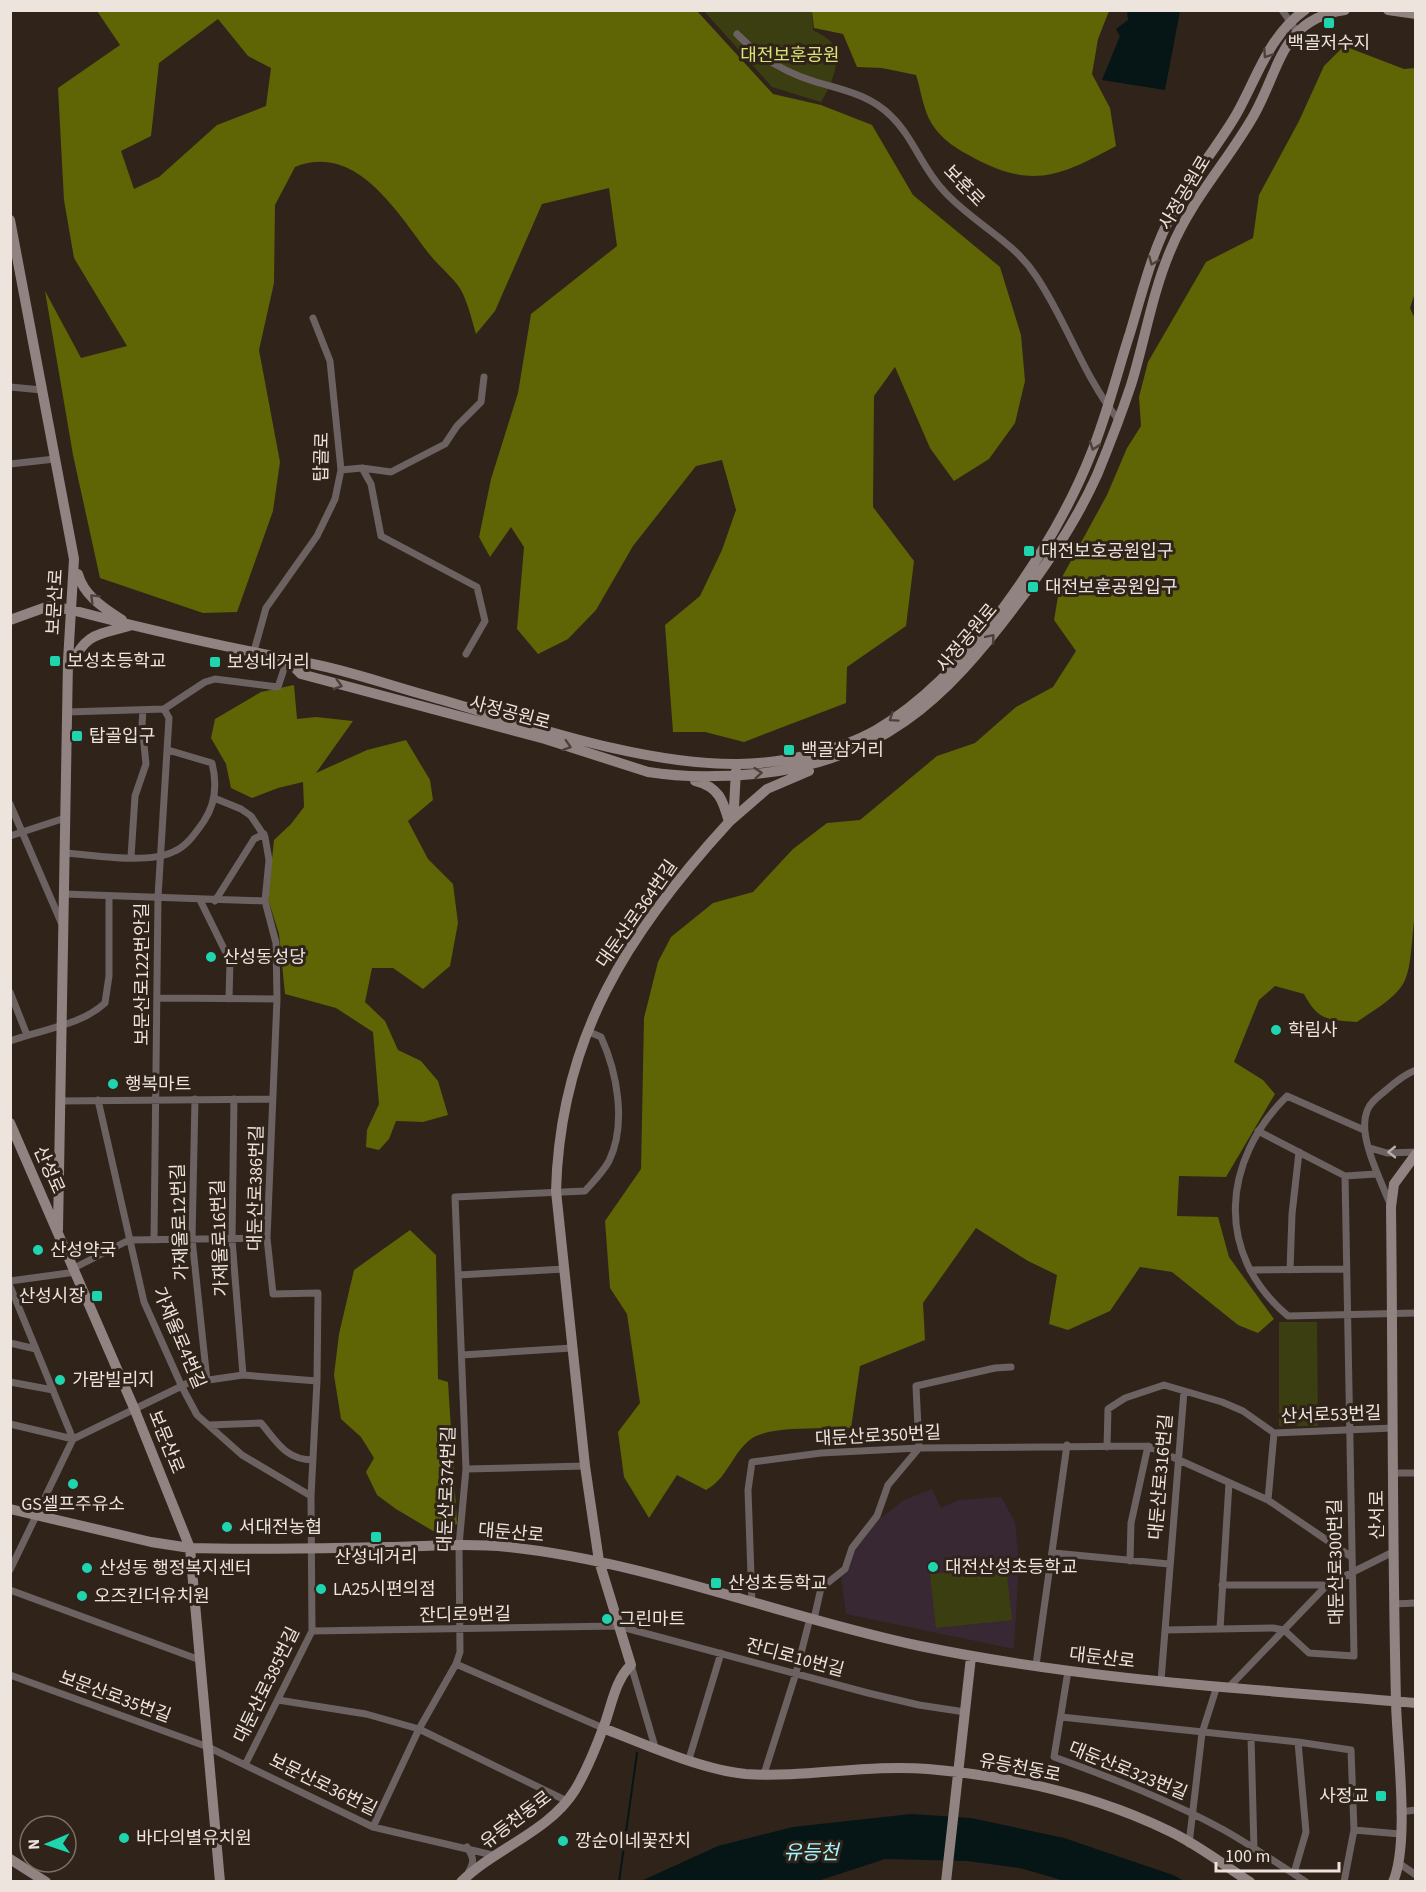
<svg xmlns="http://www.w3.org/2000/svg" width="1426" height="1892" font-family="'Source Sans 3','Noto Sans KR',sans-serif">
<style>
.education{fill:#382833}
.green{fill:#3b3e11}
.forest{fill:#5f6404;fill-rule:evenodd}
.water{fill:#061516}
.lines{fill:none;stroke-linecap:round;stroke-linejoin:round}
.stream{stroke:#061516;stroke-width:2}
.street{stroke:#6b6261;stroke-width:7}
.secondary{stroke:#918382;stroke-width:10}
.oneway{stroke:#4d4039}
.oneway2{stroke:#b9b0ac}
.poi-dot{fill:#1ed5b0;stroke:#30231a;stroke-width:2}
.labels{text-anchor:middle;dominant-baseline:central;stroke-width:6;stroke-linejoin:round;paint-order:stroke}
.poi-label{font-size:18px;fill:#ede4de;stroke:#30231a;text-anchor:start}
.park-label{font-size:18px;fill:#dce475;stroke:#30231a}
.street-label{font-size:18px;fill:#ede4de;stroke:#30231a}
.water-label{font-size:20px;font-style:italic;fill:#a1f5fe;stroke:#30231a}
</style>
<rect width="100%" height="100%" fill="#30231a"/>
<path class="education" d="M932,1489l9,19 18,-8 42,-3 14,25 4,41 -5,86 -168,-35 -5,-37 6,-5 7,-23 23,-28 27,-21z"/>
<path class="green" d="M704,11h108l1,19c5,3 12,6 16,10 17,15 1,47 -8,62l-49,-15z
M1279,1322h38l1,104h-39z
M1006,1566l6,54 -76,8 -6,-54z"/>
<path class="forest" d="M97,11h600l76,83 48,11 51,20 41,70 87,72 21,68 4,46 -10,42 -26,36 -35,22 -24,-33 -35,-81 -21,29 -1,111 41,54 -8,65 -59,41 -1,36 -102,39 -39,-10h-32l-8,-107 35,-29 22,-46 14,-40 -14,-50 -26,6 -63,80 -37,64 -28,29 -30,15 -21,-25 7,-82 -13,-20 -21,30 -11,-20 12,-58 27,-86 13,-79 86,-68 -8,-58 -67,16 -47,107 -19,23c-4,-13 -7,-27 -13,-40 -6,-14 -23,-26 -33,-39 -32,-41 -73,-113 -135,-88l-20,38 -1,78 -15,67 21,112 -7,49 -36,101 -34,1 -103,-35 -27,-123 -28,-164 36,67 46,-12 -53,-88 -10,-58 -6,-112 62,-43zM218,19l30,37 23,12 -5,38 -49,19 -58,52 -25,12 -13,-38 30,-15 8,-73z
M812,11h297l-11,28 -6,35 18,34 6,38c-54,29 -83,44 -142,12 -17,-9 -32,-18 -42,-34 -9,-14 -11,-34 -16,-49l-34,-7 -25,-1 -14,-33 -29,-6z
M1344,46l60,23 11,-1 1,222 -6,18 6,13 -1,594c-4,20 -2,57 -14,72 -10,14 -30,25 -44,35 -28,-2 -39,-1 -53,-28l-29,-8 -16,14 -25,62 29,18 12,14 -49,83 -47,-1 -2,40 41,1 11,40 45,62 -16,14 -20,-8 -66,-53 -32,-5 -30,44 -42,19 -19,-6 8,-49 -29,-14 -52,-33 -53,75 2,37 -65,26 -9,62c-23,1 -82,-3 -100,11 -19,14 -23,39 -45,51l-29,-15 -28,43 -25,-41 -6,-45 22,-29 -13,-89 -17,-26 -5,-67 36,-52 3,-151 14,-56 13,-25 42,-34 40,-11 40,-43 34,-26 33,-3 77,-64 38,-13 41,-36 37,-20 23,-36 -22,-31 7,-41 46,-84 20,-47 14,-22 -2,-29 9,-35 58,-100 47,-24 6,-43 40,-74 25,-55z
M294,685l3,34 19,-2 37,4 -37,52 51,-23 39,-10 24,40 3,20 -25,21 20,38 25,25 5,39 -8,43 -27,23 -30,-21h-21l-7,34 20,19 13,29 23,11 17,20 10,34 -25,7 -27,-1 -7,18 -10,11 -13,-3 1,-17 12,-26 -6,-72 -37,-24 -51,-14 -6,-60 -11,-35 6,-59 17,-16 13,-17 -1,-25 -25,6 -26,10 -21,-10 -5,-24 -15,-26 4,-19 46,-27z
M410,1230l26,25 2,124 10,3 9,142 -24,7 -37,-22 -19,-14 -11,-23 8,-14 -13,-21 -20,-18 -7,-44 5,-41 15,-64z"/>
<path class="water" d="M1127,11h53l-15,79 -63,-10 18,-44 -4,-7 12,-9z
M911,1814l60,4 93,20 109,37 11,6h-119l-45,-13 -53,-7 -82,-2 -67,22 -179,1 79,-36 75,-19z"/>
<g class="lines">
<path class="stream" d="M619,1882l18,-129"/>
<path class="street" d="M1282,10l14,20
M737,34c21,22 47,38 76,47 29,9 56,13 78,35 22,21 31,52 52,74 28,32 70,50 93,86 31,46 47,99 81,142
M10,387l32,3
M10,464l45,-5
M362,468l9,16 10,52 96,51 8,34 -19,33
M341,470l21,-2 29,4 54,-28 12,-18 24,-24 3,-25
M254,651l12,-43 51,-72 18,-37 6,-29 -11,-109 -17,-43
M67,712l97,-3 41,-27 10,-3 63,8 9,-27
M214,798l27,11 10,7 14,21 4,23 -4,41 11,42 1,56 -10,239 6,56 45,-1 -1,88 -6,115 1,135 -66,132
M10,804l51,118
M10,836l55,-18
M65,853c30,2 83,12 110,-2 13,-6 21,-19 29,-30 12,-18 13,-38 8,-58l-44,-13
M131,857l4,-61 11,-32 -4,-39 1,-15
M64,894l201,7
M200,900l30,61 -1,38
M215,901l39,-62 10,-5
M10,992l17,43
M158,998l119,1
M10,1041c32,-12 70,-15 95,-38l4,-27v-80
M195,1099l-3,140 15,141
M234,1099l-2,141 11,135
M98,1100l46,202 38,85 15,28 45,40 69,41
M60,1101l213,-2
M1364,1130l-77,-34c-65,64 -73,158 1,220l128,-3
M1258,1131l87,45
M1370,1148l17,5 29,-1
M1345,1176l31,-2
M1390,1204c-9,-24 -33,-68 -23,-93 3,-9 11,-14 18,-20 9,-8 20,-17 31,-21
M154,1240l4,-343 11,-179 -5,-9
M74,1268l55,-28 138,-2
M1250,1270l96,-1
M1290,1270l2,-56 7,-62
M459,1275l105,-6
M10,1281l66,-9
M10,1286l63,153 -63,131
M10,1343l26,6
M462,1355l110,-7
M10,1382l43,8
M10,1424l63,15 115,-56 55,-8 74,6
M209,1425l52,-2c16,19 25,37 52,37
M1107,1447l1,-38 17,-11 39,-13 58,17 21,9 31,22 119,-5
M466,1469l119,-3
M1393,1473h23
M1268,1500l6,-67
M1054,1553l115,11
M1130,1561l1,-38 17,-77
M1222,1585h105
M10,1590l190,70
M752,1603l-4,-113 4,-28 69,-9 98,-5 229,-2 120,54 82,56
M1394,1604l22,-1
M814,1619l7,-31 24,-19 7,-21 25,-32 11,-31 31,-37 -3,-62 79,-18 16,-1
M1220,1629l9,-146
M1165,1630l108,-2 11,2 25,23 45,3 -9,-480
M312,1631l306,-5 250,67 51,12 46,7
M456,1664l147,64
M631,1665l24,82
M1036,1665l31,-220
M1068,1671l-14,86c58,21 115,43 170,73 28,16 55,34 82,52
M10,1675l198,72 165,80 124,29
M1161,1681l23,-290
M1229,1687l98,-102 66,-33
M278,1700l88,14 53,15 148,72
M1061,1717l237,25 53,8 3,80 -10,52
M1251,1737l3,112
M689,1759l32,-106
M764,1774l32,-101 14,-55
M1400,1812l16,-2
M373,1827l46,-98 37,-65 4,-12 -1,-107 7,-76 -11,-272 130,-6c8,-9 18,-19 24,-30 18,-37 8,-89 -8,-124l-14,-6
M1354,1830l46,4
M1189,1844l13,-111 15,-47
M467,1847c6,10 8,14 2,24
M1400,1864l16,11
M1294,1873l12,-41 -8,-90"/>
<path class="secondary" d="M1388,10l28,4
M10,220l64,339 -6,102 -10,569
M78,574c6,22 26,34 44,46
M10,620l39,-14 23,4c76,20 154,37 231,52 41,7 82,22 122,33 96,27 212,70 313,69 42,0 101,-13 138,-34 90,-53 177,-180 215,-276 16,-39 26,-81 39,-121 12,-40 22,-82 42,-119 18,-35 44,-65 64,-99 21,-37 33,-80 69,-105
M287,660l14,14 244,65 103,33c36,6 71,5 107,2 125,-12 189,-73 261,-169 31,-40 60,-83 81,-130 12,-29 24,-60 34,-90 14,-45 21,-92 40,-136 20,-49 57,-88 83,-134 26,-46 27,-96 91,-105
M71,665c15,-32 26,-30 58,-39
M695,781c24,6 28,19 34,41l38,-33 42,-18
M10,1123l124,285 56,140 30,334
M10,1509l141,33 39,6c67,2 133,0 200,-1 39,-1 79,-4 118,0 141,15 274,70 412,99 163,34 330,43 496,57
M603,1728c41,16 99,42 143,46 60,4 121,-10 182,-5 81,7 167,26 241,62 28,13 55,34 81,51
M10,1859l36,23
M461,1882c34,-34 88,-50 114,-92 12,-20 22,-45 30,-67 7,-20 11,-44 26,-58l-32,-104 -14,-95 -29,-275c4,-153 72,-259 173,-369l5,-15 2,-36
M946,1882l25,-225
M1393,1882c17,-39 4,-135 3,-180 -4,-165 -3,-330 -5,-495l3,-23 22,-30"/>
</g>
<defs><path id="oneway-chevron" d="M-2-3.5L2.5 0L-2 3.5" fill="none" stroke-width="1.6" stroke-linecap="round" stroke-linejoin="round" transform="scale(1.5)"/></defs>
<g class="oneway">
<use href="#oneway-chevron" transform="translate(1267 54) rotate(124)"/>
<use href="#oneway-chevron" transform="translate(1153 261) rotate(112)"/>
<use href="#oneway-chevron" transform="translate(1094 446) rotate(109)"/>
<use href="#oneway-chevron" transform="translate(94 598) rotate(-135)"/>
<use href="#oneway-chevron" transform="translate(991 638) rotate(-50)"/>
<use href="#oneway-chevron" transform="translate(338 685) rotate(16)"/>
<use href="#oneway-chevron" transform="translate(893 718) rotate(146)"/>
<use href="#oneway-chevron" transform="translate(567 746) rotate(18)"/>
<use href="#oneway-chevron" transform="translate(758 773) rotate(-5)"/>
</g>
<use class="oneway2" href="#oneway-chevron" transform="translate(1392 1152) rotate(179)"/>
<g class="poi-dot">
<rect x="1323" y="17" width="12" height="12" rx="3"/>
<rect x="1023" y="545" width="12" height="12" rx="3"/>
<rect x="1027" y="581" width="12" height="12" rx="3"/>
<rect x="49" y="655" width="12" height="12" rx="3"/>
<rect x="209" y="656" width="12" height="12" rx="3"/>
<rect x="71" y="730" width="12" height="12" rx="3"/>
<rect x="783" y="744" width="12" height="12" rx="3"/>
<circle cx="211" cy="957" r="6"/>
<circle cx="1276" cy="1030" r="6"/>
<circle cx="113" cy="1084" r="6"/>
<circle cx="38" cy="1250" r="6"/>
<rect x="91" y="1290" width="12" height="12" rx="3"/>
<circle cx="60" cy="1380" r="6"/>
<circle cx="73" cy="1484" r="6"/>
<circle cx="227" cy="1527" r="6"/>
<rect x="370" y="1531" width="12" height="12" rx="3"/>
<circle cx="933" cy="1567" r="6"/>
<circle cx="87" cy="1568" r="6"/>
<rect x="710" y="1577" width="12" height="12" rx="3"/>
<circle cx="321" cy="1589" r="6"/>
<circle cx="82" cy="1596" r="6"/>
<circle cx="607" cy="1619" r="6"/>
<rect x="1375" y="1790" width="12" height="12" rx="3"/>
<circle cx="124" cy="1838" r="6"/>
<circle cx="563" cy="1841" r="6"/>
</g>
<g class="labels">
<g class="poi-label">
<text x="1329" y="43" text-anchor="middle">백골저수지</text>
<text x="1041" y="551">대전보호공원입구</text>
<text x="1045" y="587">대전보훈공원입구</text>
<text x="67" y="661">보성초등학교</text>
<text x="227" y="662">보성네거리</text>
<text x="89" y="736">탑골입구</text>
<text x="801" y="750">백골삼거리</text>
<text x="223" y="957">산성동성당</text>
<text x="1288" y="1030">학림사</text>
<text x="125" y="1084">행복마트</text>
<text x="50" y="1250">산성약국</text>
<text x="85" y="1296" text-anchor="end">산성시장</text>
<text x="72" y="1380">가람빌리지</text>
<text x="73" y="1504" text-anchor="middle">GS셀프주유소</text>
<text x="239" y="1527">서대전농협</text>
<text x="376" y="1557" text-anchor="middle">산성네거리</text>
<text x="945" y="1567">대전산성초등학교</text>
<text x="99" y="1568">산성동 행정복지센터</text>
<text x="728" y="1583">산성초등학교</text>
<text x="333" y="1589">LA25시편의점</text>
<text x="94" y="1596">오즈킨더유치원</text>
<text x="619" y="1619">그린마트</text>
<text x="1369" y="1796" text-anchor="end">사정교</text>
<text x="136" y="1838">바다의별유치원</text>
<text x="575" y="1841">깡순이네꽃잔치</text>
</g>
<g class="park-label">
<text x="790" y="55">대전보훈공원</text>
</g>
<g class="street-label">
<text transform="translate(964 186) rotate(46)">보훈로</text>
<text transform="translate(1185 193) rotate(-59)">사정공원로</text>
<text transform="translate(322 457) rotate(-89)">탑골로</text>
<text transform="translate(55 602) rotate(-87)">보문산로</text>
<text transform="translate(967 638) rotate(-50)">사정공원로</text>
<text transform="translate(510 713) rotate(15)">사정공원로</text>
<text transform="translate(637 914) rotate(-55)">대둔산로364번길</text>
<text transform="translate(142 974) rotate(-90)">보문산로122번안길</text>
<text transform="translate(49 1170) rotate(66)">산성로</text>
<text transform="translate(256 1188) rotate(-89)">대둔산로386번길</text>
<text transform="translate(180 1222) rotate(-92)">가재울로12번길</text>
<text transform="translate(220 1238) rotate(-92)">가재울로16번길</text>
<text transform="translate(179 1338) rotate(67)">가재울로4번길</text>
<text transform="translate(1331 1415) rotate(-2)">산서로53번길</text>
<text transform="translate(878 1436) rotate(-3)">대둔산로350번길</text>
<text transform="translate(166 1442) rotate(68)">보문산로</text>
<text transform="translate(1161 1477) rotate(-85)">대둔산로316번길</text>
<text transform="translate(447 1489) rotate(-88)">대둔산로374번길</text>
<text transform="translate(1377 1515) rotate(-90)">산서로</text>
<text transform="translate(511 1533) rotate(5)">대둔산로</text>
<text transform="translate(1336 1562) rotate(-91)">대둔산로300번길</text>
<text transform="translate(465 1615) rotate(-1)">잔디로9번길</text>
<text transform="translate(795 1658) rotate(15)">잔디로10번길</text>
<text transform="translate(1102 1658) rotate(7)">대둔산로</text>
<text transform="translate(267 1685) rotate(-64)">대둔산로385번길</text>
<text transform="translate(115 1697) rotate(20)">보문산로35번길</text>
<text transform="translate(1020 1768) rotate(11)">유등천동로</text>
<text transform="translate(1128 1771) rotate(22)">대둔산로323번길</text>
<text transform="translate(323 1785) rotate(26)">보문산로36번길</text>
<text transform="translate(516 1820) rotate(-37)">유등천동로</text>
</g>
<g class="water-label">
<text x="811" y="1853">유등천</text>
</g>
</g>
<rect width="1426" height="1892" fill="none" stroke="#ede4de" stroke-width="24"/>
<g transform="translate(48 1844) rotate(268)"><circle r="28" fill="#30231a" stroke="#7c7068" stroke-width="1.5"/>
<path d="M0-4.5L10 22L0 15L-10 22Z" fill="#1ed5b0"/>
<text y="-9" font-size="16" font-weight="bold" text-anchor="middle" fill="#ede4de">N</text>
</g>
<path d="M1216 1862v9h123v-9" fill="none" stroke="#ede4de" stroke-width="3"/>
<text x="1225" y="1862" font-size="18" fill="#ede4de" stroke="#30231a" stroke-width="4.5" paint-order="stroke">100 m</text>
</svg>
